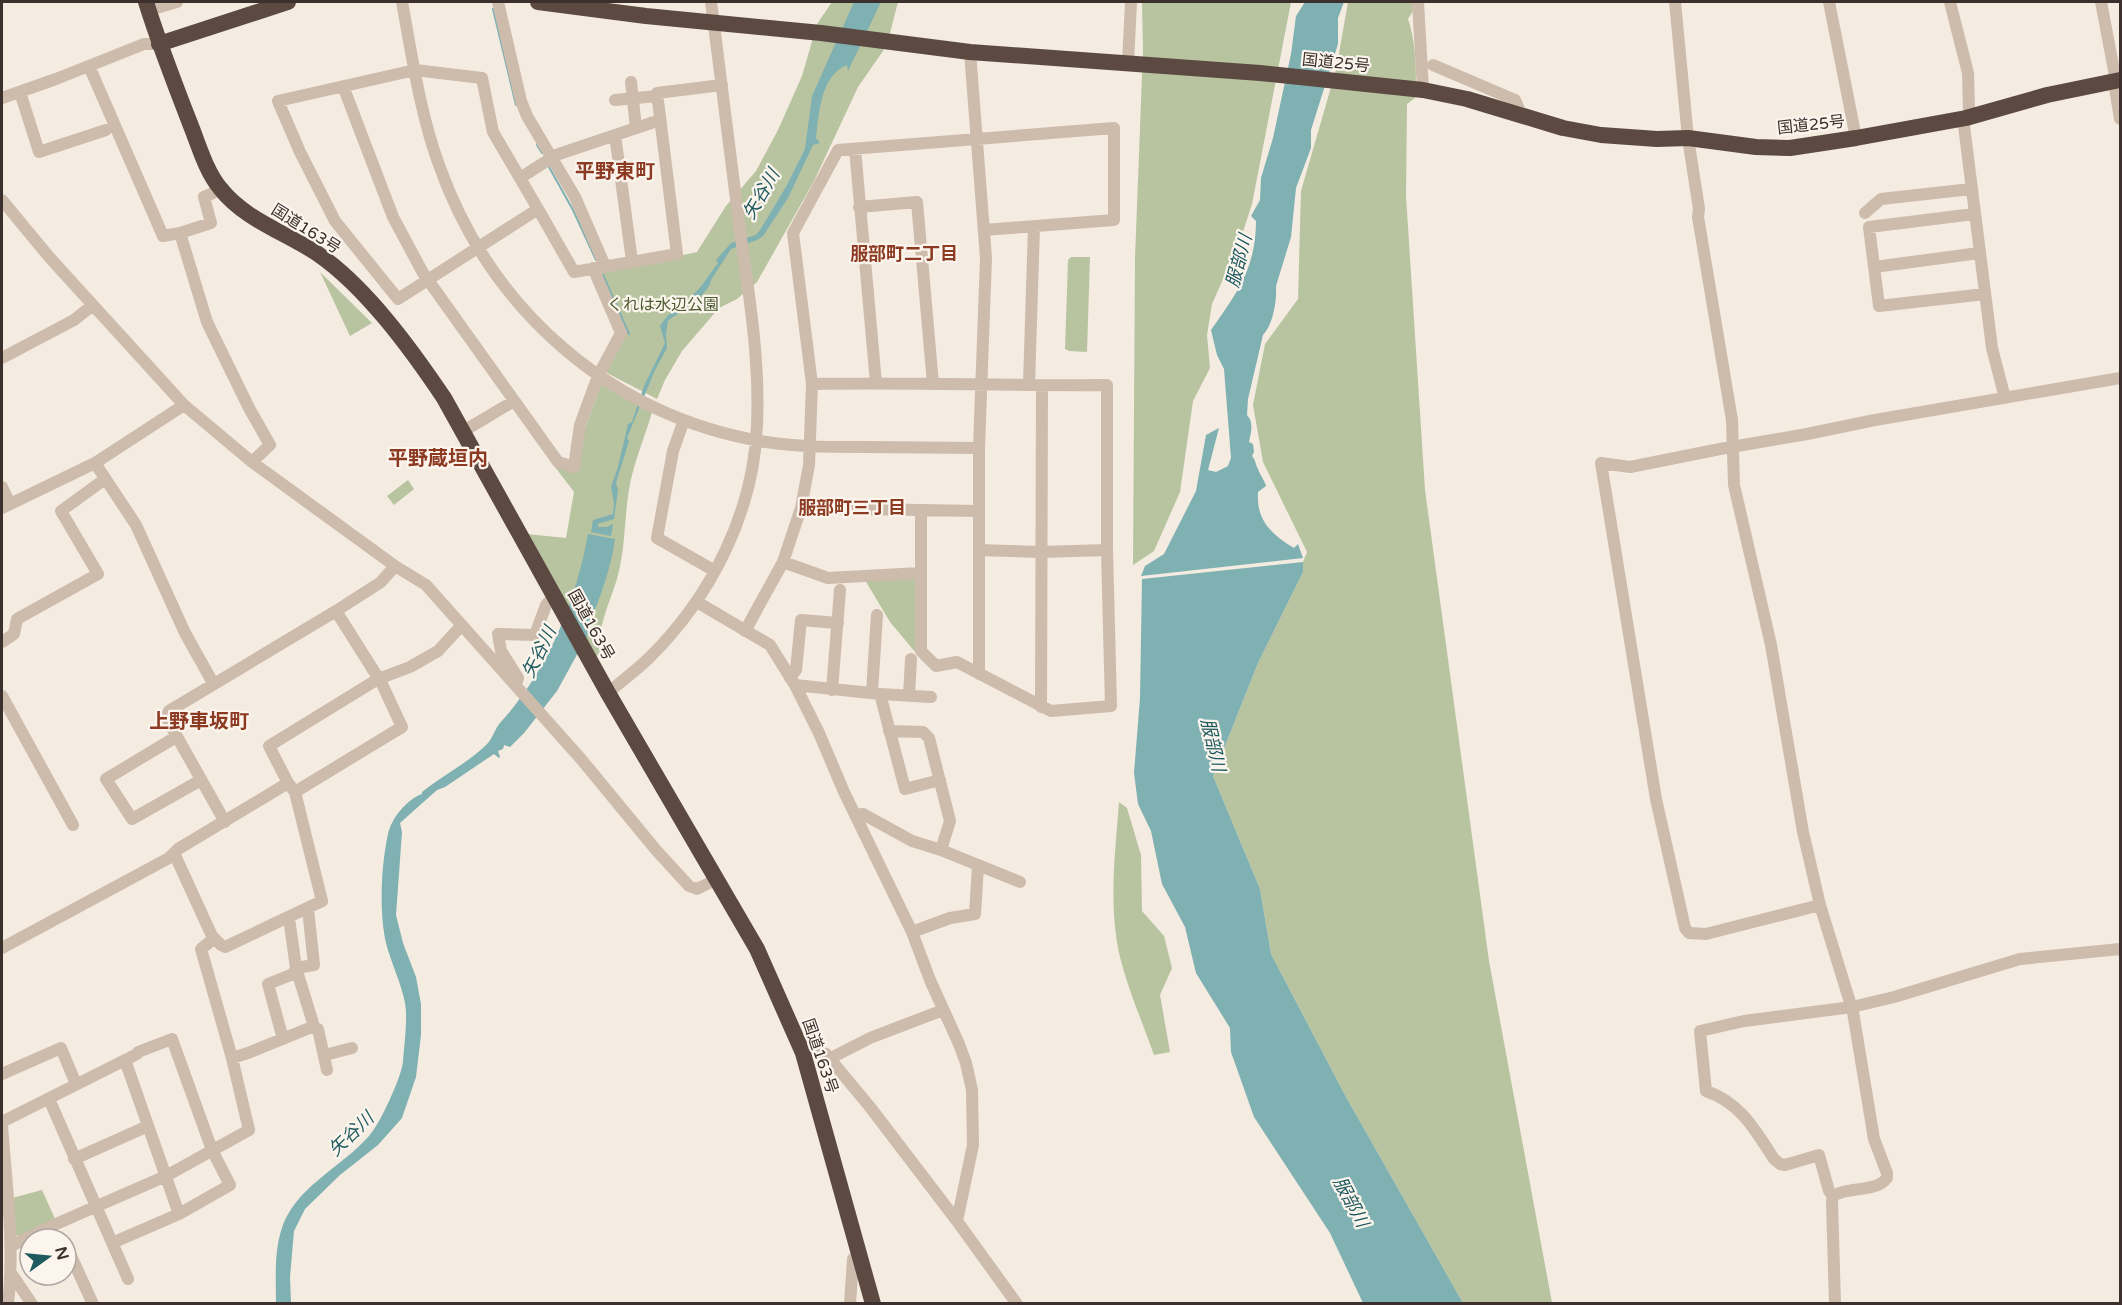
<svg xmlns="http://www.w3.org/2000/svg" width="2122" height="1305" font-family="'Varela Round','Noto Sans JP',sans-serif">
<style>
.green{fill:#b8c4a0}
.water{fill:#7fb0b2}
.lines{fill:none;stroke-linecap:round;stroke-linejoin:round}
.stream{stroke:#7fb0b2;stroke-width:2}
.minor{stroke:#cdbbac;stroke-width:12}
.highway{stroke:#5c4a42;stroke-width:16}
.labels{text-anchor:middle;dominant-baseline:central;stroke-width:4.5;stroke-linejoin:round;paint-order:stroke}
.street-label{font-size:16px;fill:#3b302b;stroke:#fbf5ee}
.park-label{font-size:16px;fill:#4a5a2e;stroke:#fbf5ee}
.water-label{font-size:18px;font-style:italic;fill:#1f5a5e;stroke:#fbf5ee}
.neighbourhood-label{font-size:18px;font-weight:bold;fill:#8c3b22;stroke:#fbf5ee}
.quarter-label{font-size:20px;font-weight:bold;fill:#8c3b22;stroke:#fbf5ee}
</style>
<rect width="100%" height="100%" fill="#f4ebe1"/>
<path class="green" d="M832,2h66l-8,31 -7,18 -25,36 -44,94 -57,101 -20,17 -18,9 -37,43 -17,29 -8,19 -50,-26v-4l19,-36 -26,-60 97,-21 29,-46 30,-35 22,-41 24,-54 15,-52z
M1142,2h149l-39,202 -12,37 -28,63 -5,31 3,33 -17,33 -13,91 -26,59 -21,14 2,-307 8,-208z
M1348,2h64l1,9 -5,8c8,24 9,53 7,79l-8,6 -1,92 19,294 64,471 63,342h-89l-117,-206 -75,-143 -11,-65 -47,-113 45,-113 45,-91v-10l4,-10 -44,-90 -10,-57 12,-61 33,-45 3,-108 35,-121z
M1071,257h19l-3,95 -18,-1 -4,-2 3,-89z
M320,272l52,51 -22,13z
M602,382l51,27c-7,25 -18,50 -23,75 -6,30 -4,61 -12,91 -4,18 -24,58 -16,75l-7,8 -68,-124 39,4 8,-46 -19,-25 21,5 9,-43z
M408,480l6,9 -20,16 -7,-9z
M913,577l4,4 -1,72 -26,-31 -25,-42z
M1119,802l8,6 14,47 1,56 22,25 8,32 -12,27 10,57 -16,3c-10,-29 -23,-58 -31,-87 -16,-53 -8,-112 -4,-166z
M42,1190l14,31 -35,15 -7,-1 -2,-37z"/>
<path class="water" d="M854,2h27l-33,69 -1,-6c-27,11 -28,49 -31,73l4,5 -7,2 -25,53 -25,38 -6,4 -26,9 -20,31c-2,15 -31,31 -43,41l-2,13 1,14 -12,22 -28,68 2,3 -13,42 2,7 -4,29 -16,5v3h9l6,-3 -2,12 -20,-4 2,-12 20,-6 1,-11 -3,-16 7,-20 10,-43 4,-2 12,-36 21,-43 -5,-17c10,-16 21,-20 35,-33 9,-9 15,-20 23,-30l-2,-3 15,-17 25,-8 4,-5 27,-45 18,-36 7,-53z
M1305,2h39l-6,16v26l-27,86v18l-15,40 -5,49 -15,49c1,14 -3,39 -13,49l-15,64 -1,16c7,7 4,18 2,27l4,2 1,8 -2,4c4,5 3,7 6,13 2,6 6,10 8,17l-8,6c-2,28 13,42 36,56l4,-4 5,14 -162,18 4,-10 19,-12 32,-63 10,-56 13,-7 -11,42 8,2 12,-6 3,-8 -7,-89 -7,-14 -6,-25c26,-37 45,-62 45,-109l-5,-5 9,-16 1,-22 12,-40 18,-84 5,-38z
M588,534l27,5c-4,30 -15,58 -26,86l1,6 -33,60 -33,42 -14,14 -6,-2 -1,4 -5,2 2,6 -1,1 -5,-4 -49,33 -8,3 -37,33 2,9 -6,83 7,28 13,34 5,27v31l-5,42 -14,41 -24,27 -38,30 -35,34 -11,22 -4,46 1,26 -15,1c0,-24 -2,-50 5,-73 12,-43 60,-63 88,-95 11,-12 32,-58 34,-74 1,-16 5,-43 2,-59 -4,-21 -14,-40 -19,-60 -7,-31 -5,-77 2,-109 3,-15 19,-35 34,-40v-2c20,-16 49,-31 66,-49 5,-6 7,-14 12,-20 47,-51 76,-121 88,-189z
M1303,562v10l-45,91 -45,113 47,113 11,65 75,143 117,206h-100l-33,-70 -76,-116 -23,-65 -1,-24 -34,-55 -11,-46 -23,-43 -11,-53 -13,-27 -4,-31 6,-75 2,-119z"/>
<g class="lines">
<path class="stream" d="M493,9l23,96
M537,145l5,8
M549,167l24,43 23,50
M603,275l26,59"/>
<path class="minor" d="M402,2c10,54 18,111 37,163 52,146 173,252 327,277 33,5 66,5 99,5 38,0 76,1 114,1
M498,2l23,99 6,15 48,81 30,69
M1418,2l5,88
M1675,2l13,136 11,71 -1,8 34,203 2,65 37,160 32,187 17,73 33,107 21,127 13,34v5c-11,15 -39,8 -54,18
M1829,2l27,136
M1950,2l18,71 1,38 -5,15 28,222 13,50
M2101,2l15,79 -1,7 5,31
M149,10l28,-8
M970,52l16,206 -7,190v226
M1128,63l3,-61
M1433,65l82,35 4,9v6
M89,66l74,170 17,-3 31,-10 -7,-26 11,-5 4,-4
M415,70l67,8 11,54 45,77 -140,90 -63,-78 -35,-69 -22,-51z
M631,82l5,46
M343,86l50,131 30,56 135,189 16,5 6,-42 18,-49 23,-43 -28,-65
M20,92l19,60 67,-22
M2,98l54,-19 88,-35h15
M615,100l42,-4
M615,135l17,126
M855,149l21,234
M520,178l36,-23 104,-35
M2,200l48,58 134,147 68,57 143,104 31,19 155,174 75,91 33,36 8,3 18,-9
M859,207l58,-5 16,182
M538,209l36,63 103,-18 -20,-161 65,-8
M1865,213l16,-14 90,-10
M1974,214l-105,13 10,79 106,-12
M180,233l27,89 42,86 21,37 -18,17
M1874,267l105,-14
M2,358l72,-38 19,-15
M812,384c98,-2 197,2 295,1v165l4,156 -60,5 -94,-49 -21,4 -15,-15v-140
M1029,385l5,-159
M684,420l-11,31 -16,87 58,33
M462,432l52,-31
M95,463l41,62 49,108 28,50
M2,487l8,17
M2,508l93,-45 89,-58
M801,508l177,3
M979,550l62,2 66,-2
M783,562l45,16 92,-5
M697,602l73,43 25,40 24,48 25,59 68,140 18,48 29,64 7,19 6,27 1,55 -16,76
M745,631l38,-69 18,-54 8,-43 3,-81 -19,-151 45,-83 276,-22v92l-130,10
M2,642l12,-8 3,-15 81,-45 -37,-63 44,-32
M790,678l6,-8 5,-50 37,3
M517,681l1,-3 -17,-27 -3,-17 37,1 11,-30 8,-9
M795,685l85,9 25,95 35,-9
M832,690l8,-100
M872,692l5,-77
M608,693c13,-12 29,-23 41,-35 62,-61 105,-146 108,-233 3,-65 -8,-130 -17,-194 -10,-77 -19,-153 -29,-229
M880,694l51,3
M909,695l2,-36
M2,696l71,129
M1041,707l1,-321
M889,731l34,1 6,6 21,83 -9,29
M176,737l-70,42 26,40 69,-39
M295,792l107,-65 -20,-43 -46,-73
M855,815l8,-1 49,27 29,9 79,32
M225,822l-59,-105 3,-6 167,-100 45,-29 14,-16
M174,853l38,83 9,9 4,2 97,-46 -27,-109 -7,-9
M1820,905l-114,29 -17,-1 -4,-5 -29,-129 -55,-336 29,4 90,-18 87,-15 68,-14 245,-42
M912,932l38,-14 25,-4 3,-48
M2,948l167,-90 9,-9 110,-66 -19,-37 109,-67 32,-12 28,-16 23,-25
M312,1027l6,2 9,41
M283,1039l-15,-55 25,-10 3,-6 18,-3 -6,-56
M803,1053l12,-3 11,4 44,53 87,114 60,83
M325,1055l27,-7
M232,1058l16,-5 64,-26 1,-4 -17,-55 -7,-50
M829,1059l41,-21 73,-28
M125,1060l54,154
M2,1074l59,-26 15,36
M49,1099l79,180
M2,1122l135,-68 1,-2 34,-13 40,111 18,35 -51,29 -67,29
M2,1125c4,59 13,119 6,179
M74,1159l74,-33
M66,1245l27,59
M11,1246l45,-22 110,-48 83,-46 -17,-72 -31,-109 10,-8 1,-5
M11,1273l21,31
M850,1304l3,-45 7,-5
M1835,1304l-3,-102 1,-6 -4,-5 -10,-36 -34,10 -5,-1 -6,-5c-19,-29 -33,-56 -68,-68l-6,-60 44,-10 108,-14 42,-10 126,-38 100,-10"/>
<path class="highway" d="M146,2c13,42 29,83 45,124 8,20 15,45 29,62 25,32 65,44 98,66 48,33 93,95 126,144l164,295 149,256 46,104 70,251
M538,2l108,14 175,17 149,19 290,21 163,17 44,9 96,29 38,7 56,4 31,-1 68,9 34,1 66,-10 110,-20 81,-23 73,-15
M159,44l129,-42"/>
</g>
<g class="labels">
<g class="street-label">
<text transform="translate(1336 63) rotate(6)">国道25号</text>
<text transform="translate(1811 125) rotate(-6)">国道25号</text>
<text transform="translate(306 229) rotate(32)">国道163号</text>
<text transform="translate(591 625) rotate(61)">国道163号</text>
<text transform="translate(820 1056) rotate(71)">国道163号</text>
</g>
<g class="park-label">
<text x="663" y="305">くれは水辺公園</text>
</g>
<g class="water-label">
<text transform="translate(761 194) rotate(-60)">矢谷川</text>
<text transform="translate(1239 261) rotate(-75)">服部川</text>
<text transform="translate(539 652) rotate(-64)">矢谷川</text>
<text transform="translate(1213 745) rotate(77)">服部川</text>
<text transform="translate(351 1134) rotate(-44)">矢谷川</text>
<text transform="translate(1351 1202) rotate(62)">服部川</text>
</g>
<g class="neighbourhood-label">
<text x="904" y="254">服部町二丁目</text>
<text x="852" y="508">服部町三丁目</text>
</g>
<g class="quarter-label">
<text x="615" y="172">平野東町</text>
<text x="438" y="459">平野蔵垣内</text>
<text x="199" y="722">上野車坂町</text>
</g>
</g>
<rect width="2122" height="1305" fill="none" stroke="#3b302b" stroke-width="6"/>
<g transform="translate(48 1257) rotate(75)"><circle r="28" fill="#fbf5ee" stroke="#aea6a0" stroke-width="1.5"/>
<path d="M0-4.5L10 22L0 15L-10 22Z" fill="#1f5a5e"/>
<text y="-9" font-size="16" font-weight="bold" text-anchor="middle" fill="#3b302b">N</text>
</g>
</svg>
